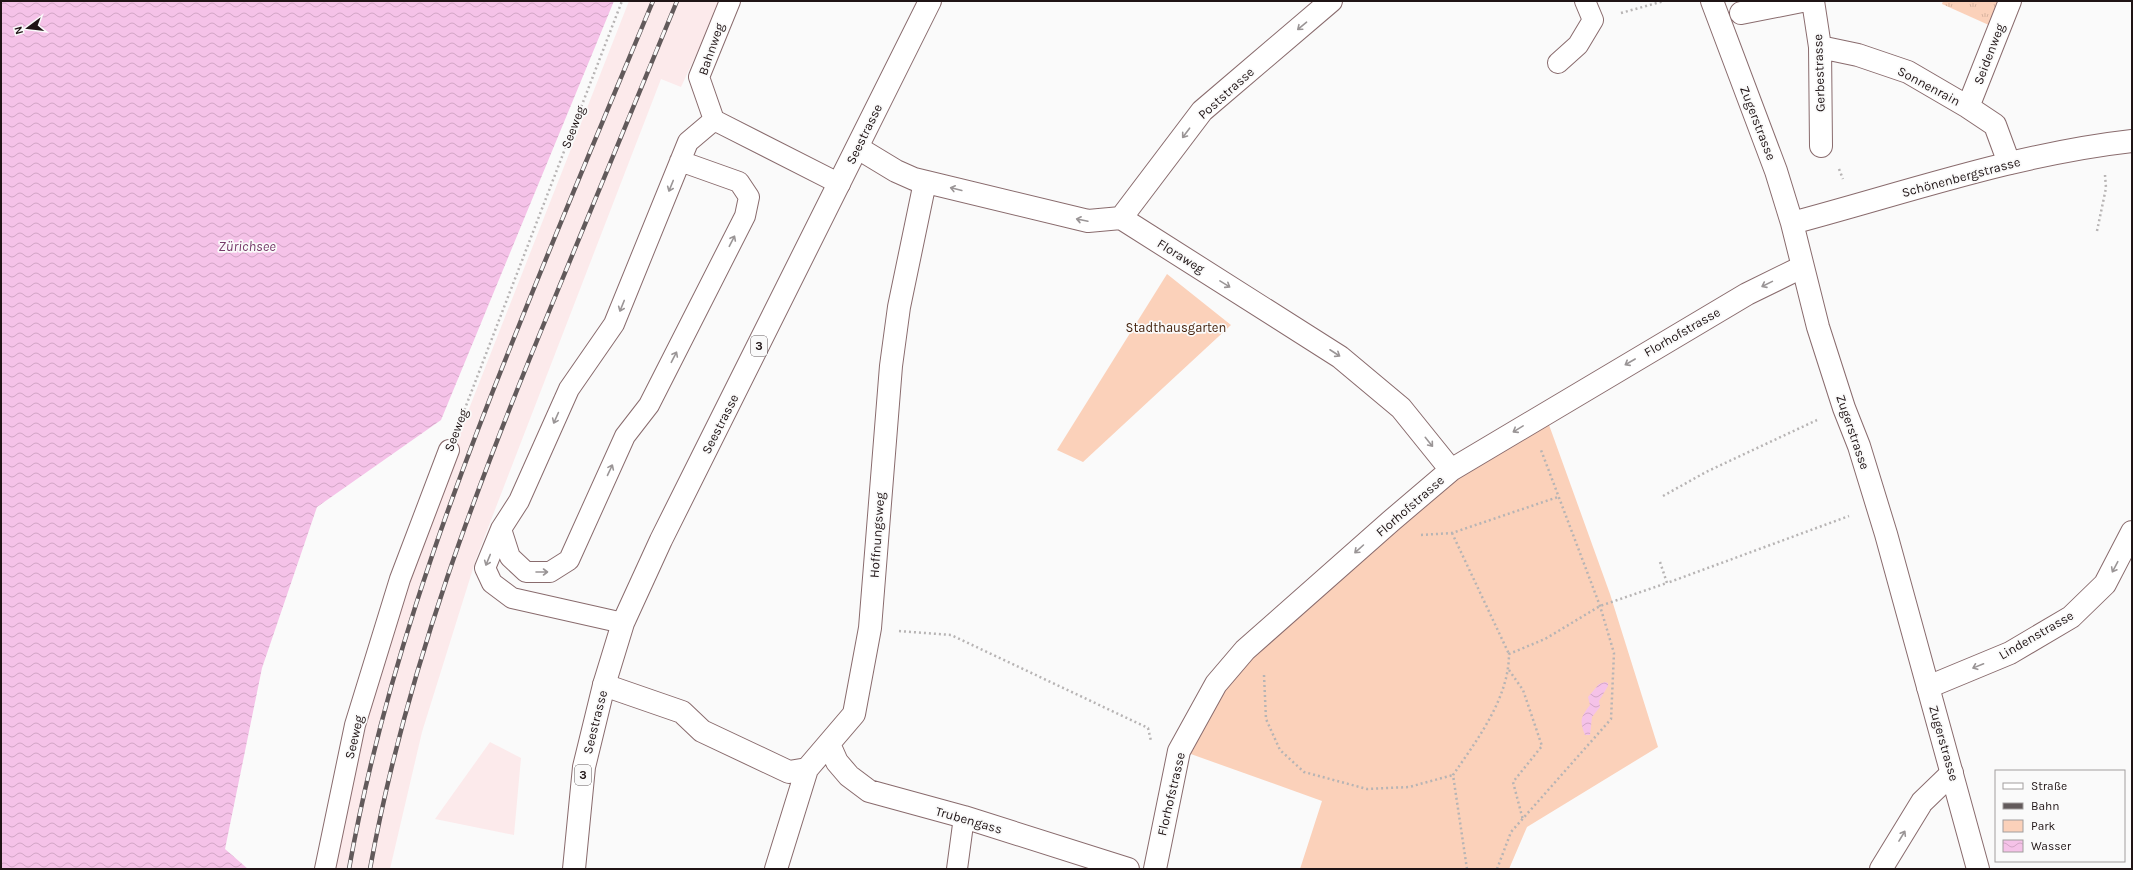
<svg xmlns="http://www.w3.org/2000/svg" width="2133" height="870" font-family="Karla,sans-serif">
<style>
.built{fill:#fceaeb}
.green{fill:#fbd1ba}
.park{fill:url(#park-tufts)}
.water{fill:url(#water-waves)}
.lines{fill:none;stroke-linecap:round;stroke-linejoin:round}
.lane-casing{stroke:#896b6d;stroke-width:22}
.street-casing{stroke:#896b6d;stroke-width:24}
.secondary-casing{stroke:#896b6d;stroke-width:24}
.primary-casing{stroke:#896b6d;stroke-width:24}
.path{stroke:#b7b4b4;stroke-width:2.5;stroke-dasharray:2 3;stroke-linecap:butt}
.lane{stroke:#fff;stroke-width:20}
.street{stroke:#fff;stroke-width:22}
.secondary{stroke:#fff;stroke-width:22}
.primary{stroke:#fff;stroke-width:22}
.rail-casing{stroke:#625a5b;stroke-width:4.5}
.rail{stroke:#fafafa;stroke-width:3;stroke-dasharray:9;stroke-linecap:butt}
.oneway{stroke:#9a9596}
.labels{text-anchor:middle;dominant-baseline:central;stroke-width:3.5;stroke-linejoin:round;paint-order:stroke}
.shield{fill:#fafafa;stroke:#61595a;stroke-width:1}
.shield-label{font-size:12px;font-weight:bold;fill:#1f1415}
.street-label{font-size:13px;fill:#1f1415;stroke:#fafafa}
.park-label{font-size:13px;fill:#411e08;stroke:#fafafa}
.water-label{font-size:14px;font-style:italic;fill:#763969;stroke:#fafafa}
</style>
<defs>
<pattern id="park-tufts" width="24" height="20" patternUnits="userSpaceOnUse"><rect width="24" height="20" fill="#fbd1ba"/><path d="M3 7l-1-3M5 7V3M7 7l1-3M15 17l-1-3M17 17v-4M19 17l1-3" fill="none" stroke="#d7b39f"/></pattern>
<pattern id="water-waves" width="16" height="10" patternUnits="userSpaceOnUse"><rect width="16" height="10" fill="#f5c2e8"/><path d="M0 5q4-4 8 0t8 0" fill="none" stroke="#d2a6c6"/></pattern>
</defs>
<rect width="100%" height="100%" fill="#fafafa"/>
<path class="built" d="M629,1h92l-40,86 -20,-8 -185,480 -54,173 -32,137h-57l35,-151 46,-156 51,-143z
M490,742l31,16 -7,77 -79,-16z"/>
<path class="green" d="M1167,274l64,51 -148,137 -26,-12z
M1544,411l66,183 48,153 -131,80 -18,42h-209l22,-68 -134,-48 28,-69 175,-163z"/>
<path class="park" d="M1943,1h57l-9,25 -49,-22z"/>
<path class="water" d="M1,1h613l-173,419 -124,87 -55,161 -37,181 23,20h-247z
M1605,682l3,1v3l-9,15 1,6 -8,10 -2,18h-5c-6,-15 -4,-18 5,-30l-2,-8 11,-13z"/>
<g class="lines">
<defs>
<path id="lane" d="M1558,63l20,-18 15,-25 -8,-19
M714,120l126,64
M714,120l-15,-43 31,-76
M501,529l9,28 16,15h24l19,-12 56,-124 24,-31 96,-189 4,-19 -10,-15 -59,-21
M623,623l-111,-25 -20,-15 -7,-15 16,-39 18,-28 50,-112 45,-65 74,-182 26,-22
M325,869l30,-144 45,-146 49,-129
M957,869l7,-52"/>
<path id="street" d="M1813,1l7,46 1,99
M1741,13l61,-12
M1820,47l38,8 50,17 60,35 27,18 14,38
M1968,107l42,-106
M858,148l38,23 18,8 174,42 33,-3 219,139 61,51 50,62
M1121,218l81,-107 129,-110
M604,685l78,27 20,19 87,41 18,-3
M1928,687l82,-34 61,-36 34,-33 27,-52
M829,744l8,18 12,14 20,15 95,26 164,52
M776,869l31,-100 47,-55 16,-86 21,-262 8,-59 26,-125
M1155,869l24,-118 37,-67 29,-34 146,-129 60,-51 296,-176 55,-27
M1881,869l41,-67 30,-29"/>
<path id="secondary" d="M1712,1l64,170 16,52 26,104 26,81 15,38 27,88 92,335
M1792,223c113,-30 224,-69 340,-82"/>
<path id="primary" d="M574,869l10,-102 20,-82 19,-62 38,-83 269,-539"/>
</defs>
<use href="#lane" class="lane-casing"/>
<use href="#street" class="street-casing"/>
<use href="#secondary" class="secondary-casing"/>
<use href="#primary" class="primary-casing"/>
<path class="path" d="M1621,13l43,-12
M1839,169l4,10
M2097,231l9,-43 -1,-13
M459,424l163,-423
M1663,496l43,-24 111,-52
M1452,533l57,121
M1421,535l31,-2 106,-36
M1660,562l7,21 182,-67
M899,631l52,4 197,93 3,13
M1509,670l14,20 19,56 -29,36 10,38
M1264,675l2,44 14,31 24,22 63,17 42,-2 44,-12
M1467,869l-14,-94c24,-35 56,-77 56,-121l36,-15 55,-33 67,-23
M1497,869l14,-37 100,-113 3,-66 -14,-47 -59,-156"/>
<use href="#lane" class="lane"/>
<use href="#street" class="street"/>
<use href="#secondary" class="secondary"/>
<use href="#primary" class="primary"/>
<defs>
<path id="rail" d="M349,869c32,-180 93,-352 161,-521 46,-116 95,-232 143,-347
M370,869c36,-199 108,-387 185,-572 41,-99 81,-198 122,-296"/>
</defs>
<use href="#rail" class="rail-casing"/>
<use href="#rail" class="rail"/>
</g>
<defs><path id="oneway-shaft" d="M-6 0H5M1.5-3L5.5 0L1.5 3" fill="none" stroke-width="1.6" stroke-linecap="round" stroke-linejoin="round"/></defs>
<g class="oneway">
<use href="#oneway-shaft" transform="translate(1302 26) rotate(140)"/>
<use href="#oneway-shaft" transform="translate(1186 133) rotate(127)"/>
<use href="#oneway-shaft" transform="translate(671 186) rotate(112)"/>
<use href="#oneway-shaft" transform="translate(956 189) rotate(-166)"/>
<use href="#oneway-shaft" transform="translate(1082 220) rotate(-168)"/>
<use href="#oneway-shaft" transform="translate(732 241) rotate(-63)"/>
<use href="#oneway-shaft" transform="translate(1225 284) rotate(32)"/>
<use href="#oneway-shaft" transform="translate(1767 284) rotate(154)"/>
<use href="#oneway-shaft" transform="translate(622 306) rotate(112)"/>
<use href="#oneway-shaft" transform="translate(1335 353) rotate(33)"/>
<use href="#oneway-shaft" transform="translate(674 357) rotate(-63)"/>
<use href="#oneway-shaft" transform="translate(1630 362) rotate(150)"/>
<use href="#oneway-shaft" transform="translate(556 418) rotate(114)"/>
<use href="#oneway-shaft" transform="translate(1518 429) rotate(149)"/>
<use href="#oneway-shaft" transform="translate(1429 442) rotate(51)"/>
<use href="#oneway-shaft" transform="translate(610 470) rotate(-65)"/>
<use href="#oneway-shaft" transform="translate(1359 549) rotate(138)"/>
<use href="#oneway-shaft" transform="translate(488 560) rotate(112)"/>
<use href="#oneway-shaft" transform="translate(2115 567) rotate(118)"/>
<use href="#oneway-shaft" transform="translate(542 572)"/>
<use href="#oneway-shaft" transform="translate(1978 666) rotate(158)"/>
<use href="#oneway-shaft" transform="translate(1902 836) rotate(-59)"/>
</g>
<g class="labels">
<g class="shield">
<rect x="751" y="336" width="16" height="20" rx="3"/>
<rect x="575" y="765" width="16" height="20" rx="3"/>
</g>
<g class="shield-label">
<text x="759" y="346">3</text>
<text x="583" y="775">3</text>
</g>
<g class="street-label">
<text transform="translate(711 49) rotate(-71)">Bahnweg</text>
<text transform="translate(1989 54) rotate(-69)">Seidenweg</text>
<text transform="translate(1819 73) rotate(-92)">Gerbestrasse</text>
<text transform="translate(1929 86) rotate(28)">Sonnenrain</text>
<text transform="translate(1226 93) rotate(-42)">Poststrasse</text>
<text transform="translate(1758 123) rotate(69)">Zugerstrasse</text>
<text transform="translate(573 127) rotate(-69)">Seeweg</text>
<text transform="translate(864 134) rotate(-64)">Seestrasse</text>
<text transform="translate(1961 177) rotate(-15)">Schönenbergstrasse</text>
<text transform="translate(1181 256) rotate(32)">Floraweg</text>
<text transform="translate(1682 332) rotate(-30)">Florhofstrasse</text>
<text transform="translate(720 424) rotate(-63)">Seestrasse</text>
<text transform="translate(456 430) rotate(-69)">Seeweg</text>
<text transform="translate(1853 432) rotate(71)">Zugerstrasse</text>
<text transform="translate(1410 506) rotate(-41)">Florhofstrasse</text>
<text transform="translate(877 535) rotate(-86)">Hoffnungsweg</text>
<text transform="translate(2036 635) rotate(-30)">Lindenstrasse</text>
<text transform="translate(595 722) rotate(-76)">Seestrasse</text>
<text transform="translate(354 737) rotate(-77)">Seeweg</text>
<text transform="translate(1944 743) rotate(74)">Zugerstrasse</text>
<text transform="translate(1171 794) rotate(-77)">Florhofstrasse</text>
<text transform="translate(969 820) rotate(16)">Trubengass</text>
</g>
<g class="park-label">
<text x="1176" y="327">Stadthausgarten</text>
</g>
<g class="water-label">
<text x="247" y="246">Zürichsee</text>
</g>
</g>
<rect width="2133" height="870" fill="none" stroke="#1f1415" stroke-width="4"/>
<rect x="1995" y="770" width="130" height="92" fill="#fafafa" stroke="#a29e9e"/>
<rect x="2003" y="783" width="20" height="6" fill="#ffffff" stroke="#a29e9e"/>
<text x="2031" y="790" font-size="12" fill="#1f1415">Straße</text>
<rect x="2003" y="803" width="20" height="6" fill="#625a5b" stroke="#a29e9e"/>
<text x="2031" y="810" font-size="12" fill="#1f1415">Bahn</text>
<rect x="2003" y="820" width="20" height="12" fill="#fbd1ba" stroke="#a29e9e"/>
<text x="2031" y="830" font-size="12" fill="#1f1415">Park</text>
<rect x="2003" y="840" width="20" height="12" fill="url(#water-waves)" stroke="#a29e9e"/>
<text x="2031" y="850" font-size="12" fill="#1f1415">Wasser</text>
<g transform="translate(28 28) rotate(255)" stroke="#fafafa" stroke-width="3" paint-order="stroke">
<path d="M0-3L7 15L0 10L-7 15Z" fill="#1f1415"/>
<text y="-6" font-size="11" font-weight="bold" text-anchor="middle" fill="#1f1415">N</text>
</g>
</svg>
